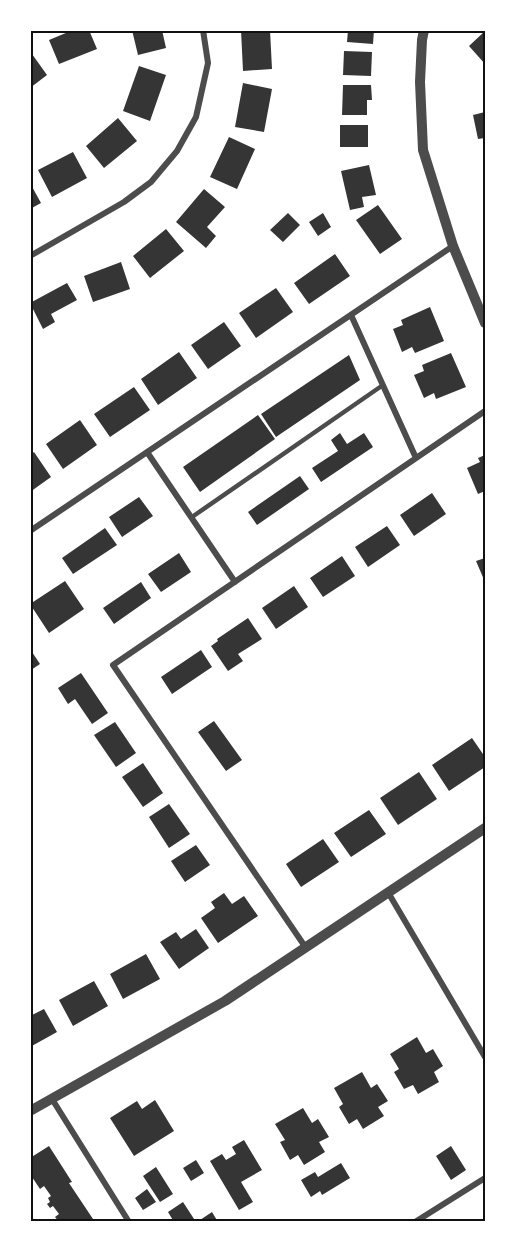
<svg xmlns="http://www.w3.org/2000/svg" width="515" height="1252" font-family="'Sofia Sans Condensed',sans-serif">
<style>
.building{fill:#353535}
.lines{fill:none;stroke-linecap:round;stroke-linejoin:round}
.service{stroke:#4c4c4c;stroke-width:4.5}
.minor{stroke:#4c4c4c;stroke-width:6}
.tertiary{stroke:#4c4c4c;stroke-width:10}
.neatline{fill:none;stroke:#111;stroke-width:2}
</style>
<rect width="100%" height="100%" fill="#fff"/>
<path class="building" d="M73,30h16l8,19 -38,15 -10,-24z
M132,30h30l4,18 -28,7z
M241,30h29l2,39 -29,2z
M348,30h26l-1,14 -26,-2z
M485,31v33l-16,-18z
M344,51l28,1 -1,24 -28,-1z
M32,54l15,21 -17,13v-33z
M139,66l27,9 -16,46 -27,-10z
M243,83l29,6 -8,43 -29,-5z
M343,85h28l1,15h-5v15h-25z
M485,112v26l-7,1 -5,-24z
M118,118l19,23 -33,27 -18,-22z
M340,125h28v22h-28z
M229,137l26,12 -18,40 -27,-12z
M73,152l14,26 -35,19 -14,-27z
M369,165l7,30 -14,2 2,10 -14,3 -9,-39z
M30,183l11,20 -11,6z
M204,189l21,18 -18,20 9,9 -10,12 -30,-26z
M378,205l24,34 -22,15 -24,-34z
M288,213l12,12 -17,17 -13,-12z
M323,213l8,14 -13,9 -9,-14z
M166,229l18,22 -34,27 -17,-22z
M335,254l15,22 -41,28 -15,-21z
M121,262l9,27 -37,13 -9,-26z
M67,283l10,17 -26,14 4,8 -12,7 -13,-26z
M276,288l17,24 -37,26 -17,-25z
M430,307l14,34 -29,12 -3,-6 -10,5 -9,-23 10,-4 -2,-5z
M224,322l17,24 -33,23 -17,-24z
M179,352l18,26 -39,27 -17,-26z
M451,353l15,34 -30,12 -2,-6 -10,5 -10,-23 10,-4 -2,-6z
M349,355l11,25 -84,57 -15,-23z
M134,387l16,23 -40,27 -16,-23z
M258,415l17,24 -75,53 -17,-25z
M80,420l17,25 -34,24 -17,-25z
M340,433l7,11 17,-11 9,14 -52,35 -9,-14 26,-17 -7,-11z
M34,452l17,25 -21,15v-37z
M485,455v36l-7,3 -11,-26 13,-6 -2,-4z
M300,476l9,13 -52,36 -9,-13z
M432,493l14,21 -32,22 -14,-21z
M139,497l14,19 -31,21 -13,-20z
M387,526l13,19 -32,22 -13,-20z
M105,528l12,17 -44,29 -11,-16z
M179,553l12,19 -30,20 -13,-18z
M342,556l13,20 -32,21 -13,-19z
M485,558v24l-9,-21z
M65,581l19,28 -35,24 -19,-29z
M141,582l10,16 -37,26 -11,-16z
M294,586l14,21 -32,22 -14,-21z
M248,618l14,21 -24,15 5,7 -15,10 -17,-25 7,-5 -1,-2z
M30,649l10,15 -9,6 -1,-2z
M201,650l11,17 -40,27 -11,-17z
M81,673l27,40 -16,11 -17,-25 -7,5 -10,-16z
M214,721l28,39 -16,11 -28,-39z
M115,722l21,31 -20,14 -22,-32z
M472,738l13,19v10l-36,24 -17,-26z
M143,763l20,30 -20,14 -21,-30z
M419,772l18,27 -39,26 -18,-27z
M169,804l21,30 -21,14 -20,-31z
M369,810l17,24 -35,23 -17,-24z
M323,839l16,23 -38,25 -15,-23z
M196,845l14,20 -25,17 -14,-21z
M224,893l8,11 12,-8 14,20 -40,27 -17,-25 14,-10 -4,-6z
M196,929l13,19 -30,21 -19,-27 16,-10 5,7z
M146,954l14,25 -37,20 -13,-25z
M94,981l14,25 -35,20 -14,-26z
M44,1009l13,23 -27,15v-31z
M417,1037l9,16 7,-4 10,17 -9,6 5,10 -21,12 -5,-9 -9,4 -10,-17 5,-3 -9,-15z
M362,1072l9,16 6,-4 11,17 -10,6 6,9 -21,13 -6,-10 -8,5 -10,-17 4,-3 -9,-16z
M155,1100l19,31 -40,25 -24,-38 27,-17 5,8z
M303,1108l9,15 6,-4 11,18 -10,5 6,10 -21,13 -6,-10 -8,5 -10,-18 5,-2 -10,-16z
M244,1140l18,30 -21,12 12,20 -14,8 -29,-49 12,-7 4,6 10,-6 -4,-7z
M49,1146l23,36 -3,1 26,39h-36l-4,-5 4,-3 -6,-8 -3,2 -3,-4 3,-2 -2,-4 3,-2 -7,-10 -4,3 -10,-15 3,-5 -3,-4v-7z
M451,1146l15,24 -15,10 -15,-24z
M196,1160l8,13 -13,8 -8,-13z
M341,1163l9,15 -28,17 -2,-4 -9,6 -10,-17 14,-8 3,5z
M156,1167l17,27 -13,8 -17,-26z
M147,1189l9,13 -13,8 -8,-12z
M183,1202l13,20h-22l-6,-10z
M212,1212l6,10h-21z"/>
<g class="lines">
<path class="service" d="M192,517l191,-132"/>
<path class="minor" d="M30,256l94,-54 27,-20 26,-31 19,-34 12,-54 -5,-33
M351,315l65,143
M147,452l88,130
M30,531l423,-285
M389,894l96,163
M306,948l-193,-283 372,-254
M52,1099l77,123
M415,1222l70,-44"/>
<path class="tertiary" d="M424,30l-2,10 -2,42 3,68 30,96 32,77
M30,1111l195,-110 260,-173"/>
</g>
<rect width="515" height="1252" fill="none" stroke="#ffffff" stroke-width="63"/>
<rect x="32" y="32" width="452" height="1188" class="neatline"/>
</svg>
